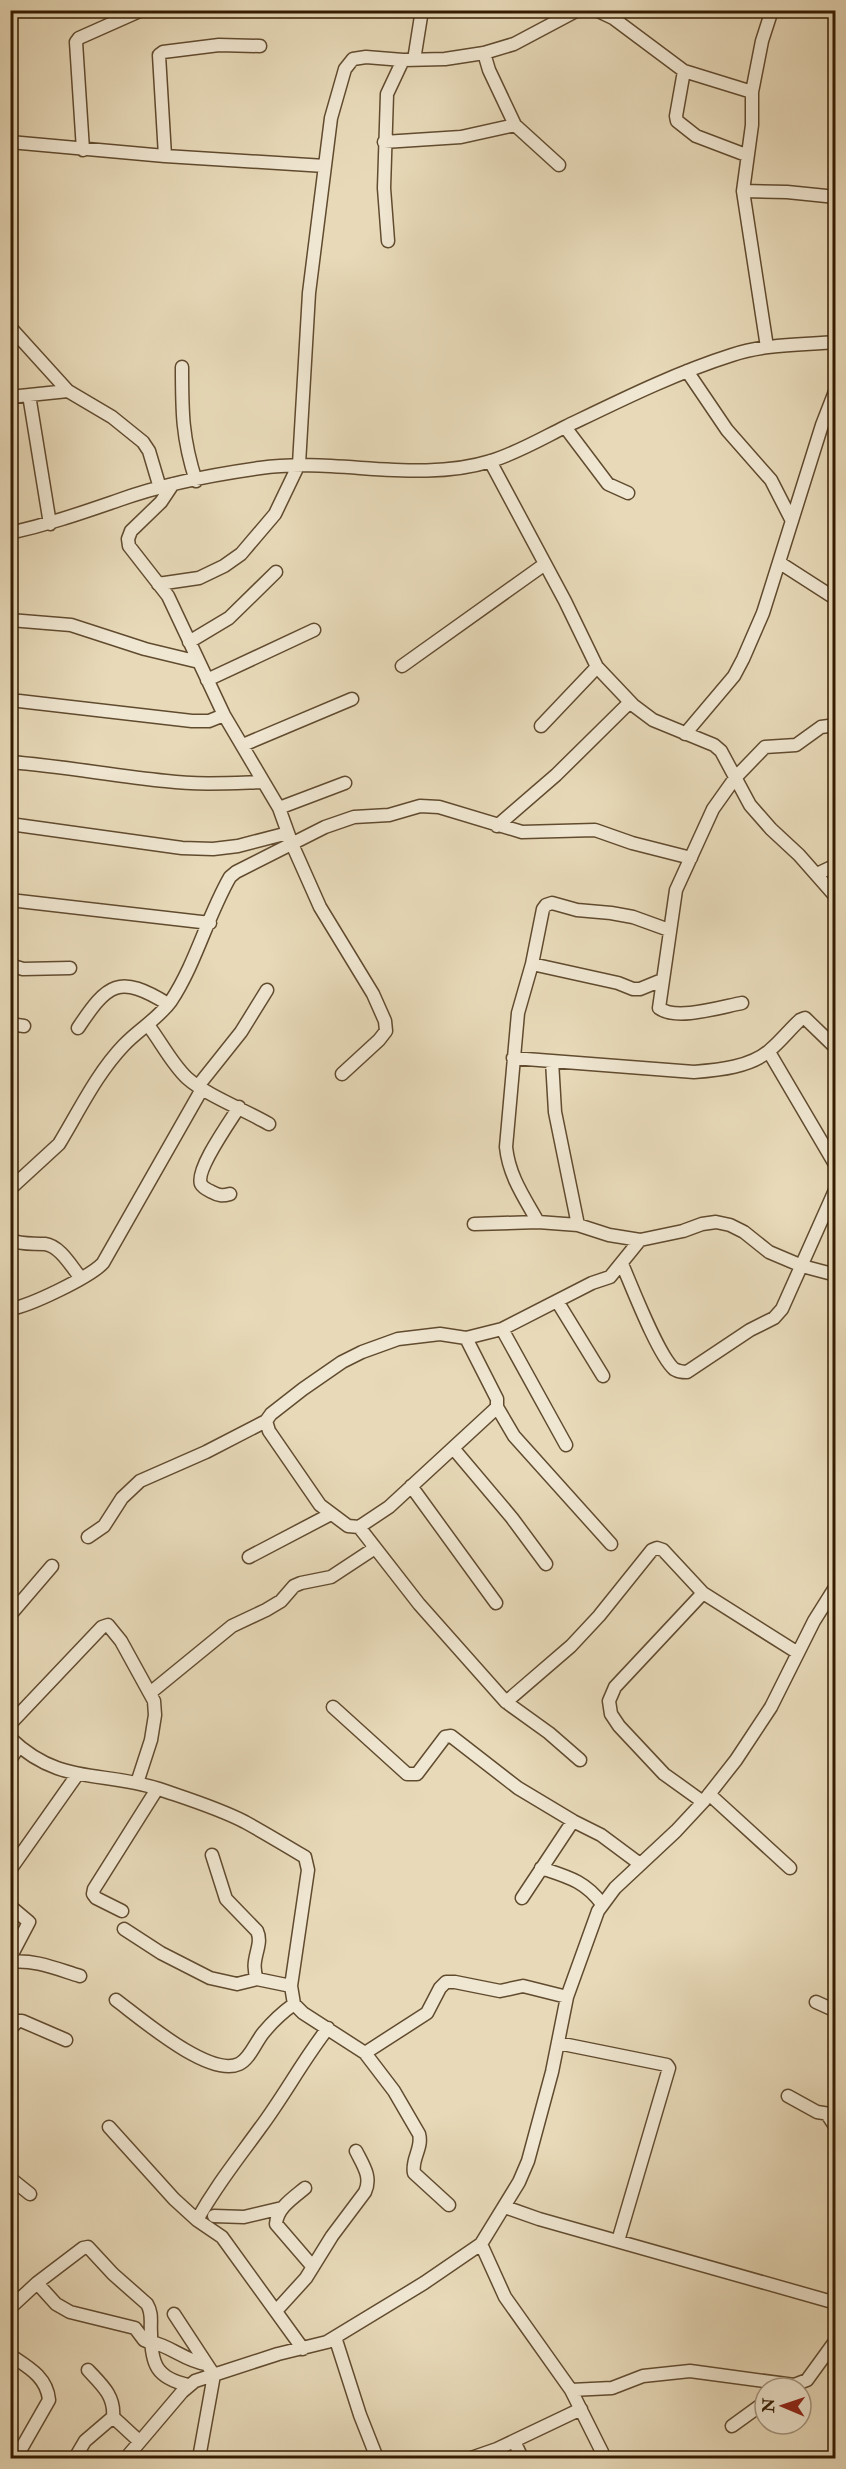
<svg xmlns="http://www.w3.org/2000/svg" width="846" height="2469" font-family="'IM FELL Double Pica',serif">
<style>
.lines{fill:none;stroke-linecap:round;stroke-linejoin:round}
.minor-casing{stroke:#614b2f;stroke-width:15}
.minor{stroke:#f0e7d2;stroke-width:12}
</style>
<rect width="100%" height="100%" fill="#e8dab9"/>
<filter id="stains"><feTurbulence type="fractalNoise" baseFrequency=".00333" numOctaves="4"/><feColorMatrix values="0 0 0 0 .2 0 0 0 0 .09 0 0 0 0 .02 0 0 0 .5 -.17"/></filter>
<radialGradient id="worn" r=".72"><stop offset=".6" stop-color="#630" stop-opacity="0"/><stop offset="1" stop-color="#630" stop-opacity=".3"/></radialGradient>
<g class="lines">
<defs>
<path id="minor" d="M596,10l17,8 71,53 68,21
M484,53l5,17 26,55
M414,60l8,-50
M684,71l-8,45 1,5 19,15 50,19
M10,142l155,14 160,10
M384,142l77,-5 54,-12 44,40
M83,150l-7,-108 3,-4 63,-28
M165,156l-6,-101 4,-3 56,-7 41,1
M743,191l44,1 49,5
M388,241l-4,-53 3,-94 16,-34
M10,327l58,64 44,26 31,25 6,9 11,37
M767,347l-24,-156 9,-66v-33l10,-51 10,-31
M182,367c0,44 0,71 14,114
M687,371l40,59 44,50 21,41
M29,395l21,129
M10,397l58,-6
M565,427l43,57 20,9
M490,461l75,140 32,66 36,38 20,15 61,25 7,6 29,54 21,24 28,26 37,42
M173,484l-12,18 -30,29 -3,8 1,7 39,50 56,119 55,93 13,36 28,63 53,87 12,27 1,10 -7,9 -37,34
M10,533c40,-9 71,-20 109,-33 41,-15 98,-26 141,-32 76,-11 157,16 231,-7 26,-8 50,-22 74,-34 54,-26 110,-54 167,-72 33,-11 69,-10 104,-13
M780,563l56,36
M158,584l41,-6 25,-12 17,-12 34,-40 24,-50 10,-171 22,-175 14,-49 8,-10 13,-2 37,3 42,-1 39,-6 30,-9 64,-34
M10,620l61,5 74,24 54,13
M189,642l40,-24 47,-46
M402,666l143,-102
M207,680l107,-50
M19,701l173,20h17l15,-6
M541,726l56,-59
M685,734l49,-58 9,-17 20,-46 59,-188 14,-36
M243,745l109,-46
M10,762c53,4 104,14 156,19 33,4 65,2 97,1
M279,808l66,-25
M10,824l172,24 31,1 25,-3 50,-13
M497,826l59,-51 74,-73
M817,874l19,-9
M10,900l200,23
M532,964l86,19 15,6h7l22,-9
M10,965l13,4 47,-1
M742,1003c-21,4 -66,18 -83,5l17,-118 37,-81 22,-31 30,-31 31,-2 25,-18 15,-2
M10,1024l14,2
M148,1025c13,17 24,39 39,53 19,17 58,32 82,46
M78,1028c30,-45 41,-54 90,-24
M769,1052l67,114
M513,1058l181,14c25,-2 57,-5 76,-22 11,-9 20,-21 30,-30l5,-2 31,30
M552,1061l3,51 23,113
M198,1086l43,-54 26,-42
M10,1189l49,-45c20,-33 38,-71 65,-99 15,-16 34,-26 47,-44 25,-38 36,-84 59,-124l6,-5 89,-45 29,-10 35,-2 31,-9 19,1 83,25 73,-2 37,13 59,15
M230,1194c-7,2 -11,2 -18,-2 -4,-2 -9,-4 -11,-8 -6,-14 30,-64 38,-77
M538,1222c-14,-25 -29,-46 -32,-75l12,-134 14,-49 11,-55 3,-4 6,-2 25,7 34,3 22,4 36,13
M474,1224l64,-2 40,3 31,10 31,5
M10,1240c12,5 23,3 35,4 15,2 26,22 35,33
M622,1264c10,23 36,91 52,105 5,3 8,3 13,3l63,-42 24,-12 8,-9 54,-121
M557,1301l46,75
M10,1309c20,-3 80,-32 93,-46l99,-174
M502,1329l64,116
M466,1338l31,61v8l-5,5 -103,95 -30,20 -11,-1 -28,-21 -51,-74 -3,-10 5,-7 32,-25 39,-27 20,-10 36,-13 42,-5 26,4 36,-9 90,-46 18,-6 30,-37 43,-9 19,-7 14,-2 14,3 14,7 25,20 33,14 34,9
M497,1407l17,29 97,108
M453,1448l59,70 34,46
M411,1486l85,117
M359,1527l60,77 87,98 43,31 31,27
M88,1537l16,-11 18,-28 18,-17 66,-29 60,-31
M249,1557l82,-43
M703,1593l-88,94 -6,14 2,13 8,12 45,48 39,28
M10,1615l42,-49
M150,1693l82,-67 34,-16 15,-9 13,-15 7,-3 30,-6 44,-29
M506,1702l65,-56 28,-30 53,-66 5,-2 6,2 40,43 95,60
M333,1707l74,67h10l28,-37 6,-1 67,52 55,33 28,14 39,29
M10,1724l92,-97 6,-2 13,16 33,60 1,14 -4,25 -14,43
M10,1738c50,48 91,32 149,51 29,10 59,19 86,33 20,11 40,23 60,35l3,13 -17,116 3,18 9,9 62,40 29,38 25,43c4,14 -8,25 -5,39l35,32
M10,1760l9,-14
M709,1794l81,74
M212,1855l14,44 31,32c7,15 -8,28 0,48
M541,1868c27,9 44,13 61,36
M10,1870l67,-95
M522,1898l51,-77
M10,1906l19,16 -19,36
M122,1911l-26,-13 -3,-4 1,-5 63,-100
M124,1929l37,24 49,25 27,6 20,-5 34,7
M10,1962c24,-3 47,7 70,14
M116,2000c23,17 93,78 123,64 11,-5 17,-23 25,-32 9,-11 19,-20 30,-28
M816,2002l20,9
M10,2029l8,-8h4l44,19
M558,2043l109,22 2,3 -51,173
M365,2053l62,-40 13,-25 6,-6h9l45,9 23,-5 44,11
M788,2096l29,16 19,3
M827,2114l9,14
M109,2127l65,72 23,21 25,17 81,112
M10,2178l20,16
M305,2188c-12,10 -28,20 -29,36l37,43
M505,2207l34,12 297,84
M214,2216l30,1 38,-9
M197,2220c20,-36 40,-60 63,-92 24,-32 43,-68 68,-100
M481,2244l24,53 66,93 34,68
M37,2283l19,21 14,8 65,16 9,12 7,3
M10,2308l27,-25 46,-35 5,-1 25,27 34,30c6,10 3,18 4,29 0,32 6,45 37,52
M276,2311l30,-33 26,-42 33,-44c7,-15 -2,-27 -9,-41
M174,2314l40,61 -15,83
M335,2337l25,78 17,43
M151,2342c20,4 34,19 55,22
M10,2355c18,12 37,22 39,45l-32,56
M88,2370c14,15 27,26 25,47
M571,2390l41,-2 31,-12 47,-5 104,14 13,-5 29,-40
M732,2426l33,-24
M514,2441l8,17
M75,2458l10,-17 28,-24 26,24
M126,2458l56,-66 13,-11 83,-27 49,-12 97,-59 57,-39 38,-62 9,-21 24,-89 15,-75 31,-86 17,-23 61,-57 27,-29 33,-42 35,-53 43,-86 22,-35
M471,2458l26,-9 84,-40"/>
</defs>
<use href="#minor" class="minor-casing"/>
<use href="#minor" class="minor"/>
</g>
<rect width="846" height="2469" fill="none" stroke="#e8dab9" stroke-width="36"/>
<rect x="12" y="12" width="822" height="2445" fill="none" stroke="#341b01" stroke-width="3"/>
<rect x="18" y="18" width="810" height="2433" fill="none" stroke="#341b01" stroke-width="1.5"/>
<g transform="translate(783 2406) rotate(272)"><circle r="28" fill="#f0e7d2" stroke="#a5957e" stroke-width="1.5"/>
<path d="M0-4.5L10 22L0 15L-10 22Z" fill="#8f2418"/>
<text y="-9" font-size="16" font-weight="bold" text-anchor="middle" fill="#341b01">N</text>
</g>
<rect width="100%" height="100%" filter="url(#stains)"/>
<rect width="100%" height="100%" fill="url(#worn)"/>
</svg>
